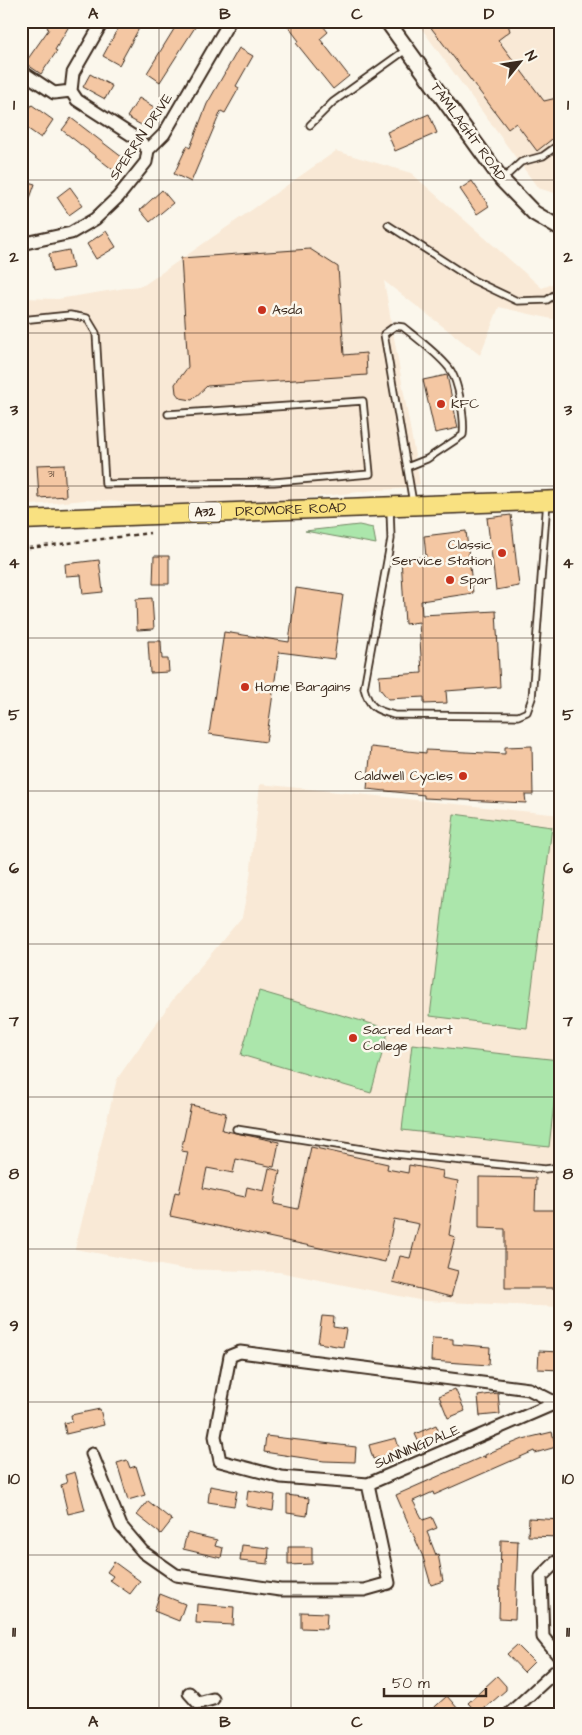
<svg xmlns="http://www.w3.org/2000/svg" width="582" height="1735" font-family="'Architects Daughter',sans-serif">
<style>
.built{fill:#f9e9d6}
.green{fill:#abe6ab;stroke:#738864}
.building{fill:#f4c7a3;stroke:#3b2a1e}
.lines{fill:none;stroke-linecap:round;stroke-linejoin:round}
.service-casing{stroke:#3b2a1e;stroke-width:9}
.minor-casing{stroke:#3b2a1e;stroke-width:15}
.tertiary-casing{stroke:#3b2a1e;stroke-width:18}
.trunk-casing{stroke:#3b2a1e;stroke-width:21}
.path{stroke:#3b2a1e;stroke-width:2.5;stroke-dasharray:4 4;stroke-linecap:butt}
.service{stroke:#fbf7ec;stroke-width:5.5}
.minor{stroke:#fbf7ec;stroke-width:11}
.tertiary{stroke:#fbf7ec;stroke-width:14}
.trunk{stroke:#f9e181;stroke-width:18}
.grid{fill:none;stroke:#3b2a1e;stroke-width:1;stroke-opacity:0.55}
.poi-dot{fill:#c8321e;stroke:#fbf7ec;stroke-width:2}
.labels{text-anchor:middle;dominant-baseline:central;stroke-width:5;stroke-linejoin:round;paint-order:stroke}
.number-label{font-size:11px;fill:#69513f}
.shield{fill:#fbf7ec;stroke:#75685c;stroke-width:1}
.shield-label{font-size:12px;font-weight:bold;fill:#3b2a1e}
.street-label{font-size:14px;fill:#3b2a1e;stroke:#fbf7ec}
.poi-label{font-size:14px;fill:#3b2a1e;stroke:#fbf7ec;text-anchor:start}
.neatline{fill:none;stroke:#3b2a1e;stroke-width:2}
.grid-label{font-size:16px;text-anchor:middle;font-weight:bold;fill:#3b2a1e}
</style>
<rect width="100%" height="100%" fill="#fbf7ec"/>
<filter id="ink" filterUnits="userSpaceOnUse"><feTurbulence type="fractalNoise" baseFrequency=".02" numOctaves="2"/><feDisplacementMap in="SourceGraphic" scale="10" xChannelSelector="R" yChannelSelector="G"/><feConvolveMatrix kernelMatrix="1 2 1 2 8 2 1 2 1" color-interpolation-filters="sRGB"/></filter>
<g filter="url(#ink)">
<path class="built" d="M416,21h145v174l-23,-7z
M336,151l75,22 131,115 13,-5 6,8v30l-62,-14 -19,48 -96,-74 36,203 -21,5 -23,1 -94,11 -93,5 -104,-6 -64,6v-208l37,1 86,-14z
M260,784l301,31v492l-137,-6 -145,-29 -97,-3 -107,-20 42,-170 57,-81 68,-81 8,-40z"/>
<path class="green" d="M359,525l14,3 3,16 -71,-13z
M454,814l98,13 -25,201 -97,-12z
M259,991l130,38 -18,64 -130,-38z
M412,1044l147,16 -10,87 -147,-17z"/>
<path class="building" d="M51,21h21l-17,29 2,1 -16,23 -16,-11 24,-34 -2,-1z
M122,21h21l-24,44 -16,-9z
M179,21h20l-39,61 -13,-9z
M284,21h35l9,11 -8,7 29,37 -16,13 -37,-46 3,-2z
M426,21h81l3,10 -12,9 46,61 17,-4v35l-24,19 -21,-28 -8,6z
M239,48l14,8 -17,30 3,2 -14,25 -4,-2 -30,71 -17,-8 13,-28 3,2 17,-44z
M90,74l22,12 -7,13 -22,-12z
M139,98l15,9 -11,19 -16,-9z
M32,105l21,15 -12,18 -20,-14v-4z
M429,114l8,19 -42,18 -8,-19z
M71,118l56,43 -10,12 -55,-43z
M21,180l14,4 -12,34h-2z
M472,181l17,25 -12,8 -17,-25z
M70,187l13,18 -14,10 -12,-18z
M162,190l11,13 -23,19 -10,-12z
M106,231l10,16 -20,12 -9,-15z
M310,249l28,18 6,88 22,-2 1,22 -160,11 -15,14 -12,-2 -4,-5 -1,-9 13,-17 -7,-109z
M69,250l4,18 -21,4 -3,-18z
M447,375l11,53 -23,5 -12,-53z
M64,464l2,32 -27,2 -2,-33z
M511,515l8,71 -23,4 -9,-72z
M466,531l7,62 -52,8 1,14 74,-4 4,76 -54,4 1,12 -23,1v-7l-36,2 -8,-10 -1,-13 43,-3 -3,-51 -14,2 -4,-66 25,-1 -2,-21z
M154,556h15v28h-16z
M99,560l4,32 -20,2 -2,-19 -15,1 -1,-12z
M296,588l47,7 -9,64 -55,-7 -13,90 -57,-8 15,-102 65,10z
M152,598l2,31 -17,1 -1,-31z
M148,641h13l1,18h6l1,13 -19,1z
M532,746l1,49h-8l1,8 -102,-5v-3l-57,-6 4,-42 55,6v-3l79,4v-7z
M191,1105l35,8 -4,17 57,12 -5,25 -38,-8 -3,14 -26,-5 -4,20 42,9 2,-10 17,4 5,-23 11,3 -6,33 24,5 13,-62 77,17 -1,5 21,4 1,-8 34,6 -1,7 16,3 -9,54 6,2 -8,31 11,3 -7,26 -58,-15 7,-26 10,2 9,-34 -25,-5 -9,43 -215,-46 5,-24 4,1 9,-41 -7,-1z
M479,1177l57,1 -1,32h26v78h-56v-59l-26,-1z
M322,1316l12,1 -1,10 13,2 -3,18 -25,-4z
M432,1338l21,1v5l37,3 -1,18 -58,-4z
M539,1351l22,1v18l-23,-1z
M455,1389l10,22 -17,7 -9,-22z
M498,1393l2,21 -20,2 -2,-20z
M100,1409l4,16 -38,9 -2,-11 8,-2 -1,-6z
M436,1425l6,13 -21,9 -6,-13z
M552,1432l4,15 -21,6 -1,-2 -100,44 -1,-3 -20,9 10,19 9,-3 5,11 -10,4 9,23 2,-1 5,27 -12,4 -8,-28 -27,-62 88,-39 1,2v-3l11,-5 27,-11z
M266,1436l90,11 -1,15 -31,-1 -60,-9z
M396,1438l4,14 -27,7 -4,-14z
M127,1460l3,8 6,-2 9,29 -17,5 -11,-37z
M75,1472l10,38 -17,4 -7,-29 6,-2 -2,-8z
M210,1486l27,5 -3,15 -26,-4z
M248,1490l27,5 -2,16 -27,-5z
M287,1495l22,3 -2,18 -20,-3z
M148,1501l24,19 -11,14 -24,-19z
M529,1518l32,2v17l-33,-1z
M187,1533l30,7 -2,6 8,2 -2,10 -38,-9z
M501,1540l17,1 -3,78 -16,-1z
M242,1545l27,3 -1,16 -28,-3z
M288,1547h24v17l-24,1z
M114,1562l26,19 -10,13 -20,-14 3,-4 -6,-4z
M160,1594l25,10 -6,17 -25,-10z
M197,1604l37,3 -1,18 -37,-2z
M301,1612l26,1 -1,16 -25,-1z
M517,1645l17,17 -10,10 -17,-18z
M497,1676l9,10v4l-28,24 -10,-11z
M447,1696l11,13 -5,5h-26z"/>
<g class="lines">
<defs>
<path id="service" d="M310,125l23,-23 74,-53
M502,180l19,-18 22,-6 18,-13
M388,225l85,55 44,21 30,-1 14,-10
M21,320l49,-5 17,3 9,15 9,151 169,-2 96,-8 -7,-73 -195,13
M407,467l20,-8 36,-24c2,-15 -4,-54 -14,-67 -12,-15 -31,-29 -46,-41l-8,-1 -11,8 29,169
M390,508l1,31 -27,149c5,19 11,22 30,27l124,1 9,-4 5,-14 15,-197
M236,1129l158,25 151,15 16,-2"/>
<path id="minor" d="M21,71l33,22 17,-2 6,9 62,40 9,10
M71,91l2,-18 30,-52
M21,244l50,-11 24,-14 23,-22 28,-35 2,-12 16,-16 64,-110
M556,1403l-27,-14 -289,-37 -10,4 -15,80 5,25 61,16 87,7 188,-81 5,-2
M92,1454l29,72 22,26 33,23 104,15h84l25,-7 -21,-99
M561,1562h-5l-15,15 2,60 18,22
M189,1693l9,10 15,-4
M509,1714l52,-48"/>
<path id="tertiary" d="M387,21l115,159 32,33 27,16"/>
<g id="trunk">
<path id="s1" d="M21,520l540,-20"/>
</g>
</defs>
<use href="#service" class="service-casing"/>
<use href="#minor" class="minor-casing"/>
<use href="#tertiary" class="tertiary-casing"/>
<use href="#trunk" class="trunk-casing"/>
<path class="path" d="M21,549l129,-16"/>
<use href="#service" class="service"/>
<use href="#minor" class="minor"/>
<use href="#tertiary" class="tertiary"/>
<use href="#trunk" class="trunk"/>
</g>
</g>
<path class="grid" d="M159,21v1693M291,21v1693M423,21v1693M21,180h540M21,333h540M21,486h540M21,638h540M21,791h540M21,944h540M21,1097h540M21,1249h540M21,1402h540M21,1555h540"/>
<g class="poi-dot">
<circle cx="262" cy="310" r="5"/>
<circle cx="441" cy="404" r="5"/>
<circle cx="502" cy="553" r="5"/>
<circle cx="450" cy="580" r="5"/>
<circle cx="245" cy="687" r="5"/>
<circle cx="463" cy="776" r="5"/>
<circle cx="353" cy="1038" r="5"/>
</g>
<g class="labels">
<g class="number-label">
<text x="51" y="473">31</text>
</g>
<rect class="shield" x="189" y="502.5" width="32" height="19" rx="4"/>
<g class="shield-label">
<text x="205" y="512">A32</text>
</g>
<g class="street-label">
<text transform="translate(468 132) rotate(54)">TAMLAGHT ROAD</text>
<text transform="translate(141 137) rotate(-56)">SPERRIN DRIVE</text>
<text stroke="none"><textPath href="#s1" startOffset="270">DROMORE ROAD</textPath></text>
<text transform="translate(417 1447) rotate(-23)">SUNNINGDALE</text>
</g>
<g class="poi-label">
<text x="272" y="310">Asda</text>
<text x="451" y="404">KFC</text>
<text x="492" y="545" text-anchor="end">Classic<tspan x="492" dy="16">Service Station</tspan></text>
<text x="460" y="580">Spar</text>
<text x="255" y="687">Home Bargains</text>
<text x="453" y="776" text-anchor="end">Caldwell Cycles</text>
<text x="363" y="1030">Sacred Heart<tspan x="363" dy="16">College</tspan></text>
</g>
</g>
<rect width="582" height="1735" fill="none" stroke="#fbf7ec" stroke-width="55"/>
<g transform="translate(520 62) rotate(60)" stroke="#fbf7ec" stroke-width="4" paint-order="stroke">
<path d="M0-4L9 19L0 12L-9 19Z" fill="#3b2a1e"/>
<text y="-8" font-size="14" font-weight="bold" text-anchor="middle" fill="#3b2a1e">N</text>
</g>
<path d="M384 1688v8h102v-8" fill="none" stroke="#3b2a1e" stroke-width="2.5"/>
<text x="392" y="1688" font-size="15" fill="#3b2a1e" stroke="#fbf7ec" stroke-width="4" paint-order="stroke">50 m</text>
<rect x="28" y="28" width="526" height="1680" class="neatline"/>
<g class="grid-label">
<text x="93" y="19">A</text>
<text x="225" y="19">B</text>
<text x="357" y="19">C</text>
<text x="489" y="19">D</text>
<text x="14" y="110">1</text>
<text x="568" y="110">1</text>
<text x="14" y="262">2</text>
<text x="568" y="262">2</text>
<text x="14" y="415">3</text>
<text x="568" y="415">3</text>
<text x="14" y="568">4</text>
<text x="568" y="568">4</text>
<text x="14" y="720">5</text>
<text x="568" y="720">5</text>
<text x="14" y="873">6</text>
<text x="568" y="873">6</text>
<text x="14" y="1026">7</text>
<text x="568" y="1026">7</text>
<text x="14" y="1179">8</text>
<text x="568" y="1179">8</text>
<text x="14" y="1331">9</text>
<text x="568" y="1331">9</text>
<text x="14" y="1484">10</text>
<text x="568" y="1484">10</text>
<text x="14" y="1637">11</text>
<text x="568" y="1637">11</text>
<text x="93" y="1727">A</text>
<text x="225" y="1727">B</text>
<text x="357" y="1727">C</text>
<text x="489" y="1727">D</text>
</g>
</svg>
